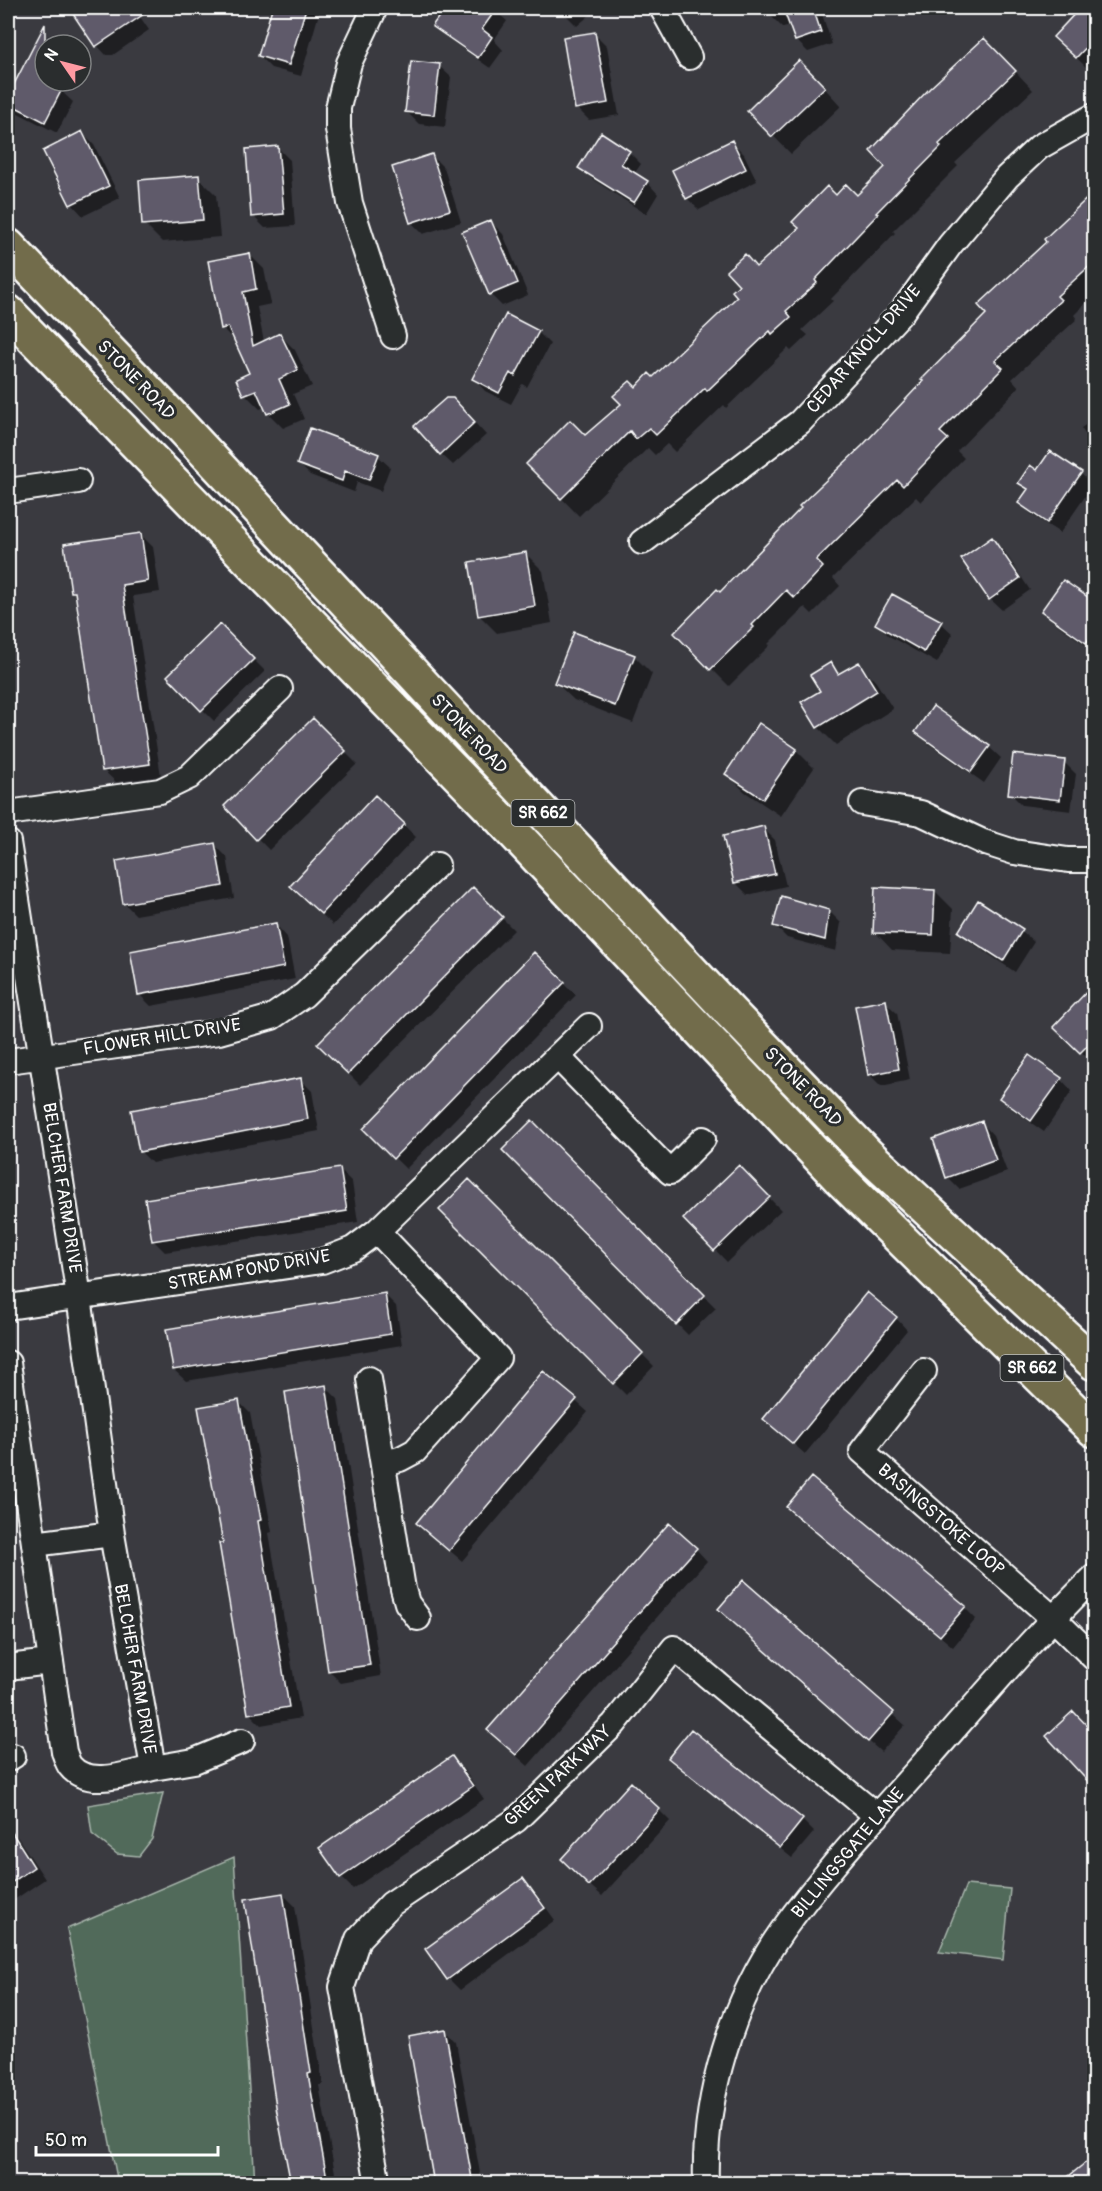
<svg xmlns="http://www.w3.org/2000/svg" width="1102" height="2191" font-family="Pangolin,sans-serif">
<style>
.green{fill:#516b5a;stroke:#a8b5ac;stroke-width:1.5}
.shadow{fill:#0007}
.building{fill:#5e5a6b;stroke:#fff;stroke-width:1.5}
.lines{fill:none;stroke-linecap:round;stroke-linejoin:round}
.street-casing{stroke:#fff;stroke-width:28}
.primary-casing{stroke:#fff;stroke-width:38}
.street{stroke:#2a2d2e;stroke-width:24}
.primary{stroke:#726c4b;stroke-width:33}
.labels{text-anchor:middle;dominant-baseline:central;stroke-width:6;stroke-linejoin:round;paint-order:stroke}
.shield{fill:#2a2d2e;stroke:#bfc0c0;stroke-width:1.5}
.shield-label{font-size:16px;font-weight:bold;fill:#fff}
.street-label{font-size:18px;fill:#fff;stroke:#2a2d2e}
</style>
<rect width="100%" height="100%" fill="#3a3a40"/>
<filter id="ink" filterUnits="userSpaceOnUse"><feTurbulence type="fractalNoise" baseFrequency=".0167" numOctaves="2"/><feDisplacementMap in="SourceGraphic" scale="12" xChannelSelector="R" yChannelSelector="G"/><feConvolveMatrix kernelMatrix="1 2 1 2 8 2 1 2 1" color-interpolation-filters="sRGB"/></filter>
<g filter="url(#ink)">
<path class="green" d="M163,1793l-11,46 -13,17 -22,-2 -25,-20 -4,-29z
M234,1857l21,326h-137l-51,-254z
M966,1885l44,4 -7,71 -64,-8z"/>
<path class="shadow" d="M82,8h52l15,22 -36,25h-7l-12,-13 -20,-29z
M170,8h22l-17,5z
M273,8h45l2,2 -19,66 -30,-8 -12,-12z
M447,8h45l15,13 -13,19 9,10 -13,18 -44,-31 -12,-11z
M559,8h39l-21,18z
M768,8h52l12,36 -24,8 -12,-12 -5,-14 -8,2 -12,-12z
M886,8h14l-7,7z
M913,8h8l-4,4z
M1082,8h12v54l-6,7 -33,-32z
M595,34l12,12 12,69 -30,5 -12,-12z
M37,44l8,4v33h18l-4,8 14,13 -16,31 -39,-20 -10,-11z
M1002,57l31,33 -78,73 3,3 -65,65 2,2 -64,66 2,2 -31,29 6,5 -17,16 -3,-3 -62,60 -2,-3 -49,47 -8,-8 -12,11 -7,-7 -69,68 -51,-52 58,-27 37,-32 13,-16 17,-10 86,-82 18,-29 79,-71h21z
M439,66l12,11 -6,50 -26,-3 -12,-12z
M817,80l24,26 -50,48 -42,-43z
M82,133l12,12 26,53 -37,18 -11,-12z
M732,142l12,12 13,27 -58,29 -12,-12z
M278,148l12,12 5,66 -30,2 -12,-12z
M629,152l12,12 -7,10 13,8 11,12 -12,20 -54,-35 -12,-11z
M432,156l12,12 17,54 -38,12 -12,-12z
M198,177l18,18 4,42 -58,5 -18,-18z
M1094,202v93l-20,20 3,4 -65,60 7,8 -62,64 7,7 -43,44 -5,-5 -83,81 7,8 -28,28 -7,-7 -37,37 2,1 -41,41 -53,-53 44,-39z
M491,222l12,12 25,61 -26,11 -12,-12z
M249,254l15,15 7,35 -14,3 7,35 16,-7 15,15 17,36 -19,8 11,25 -21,9 -15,-15 -3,-6 -5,2 -15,-15 -7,-15 13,-5 -15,-32 -14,-14z
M538,332l12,12 -23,43 -5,-3 -11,20 -26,-13 -11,-12z
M465,412l21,23 -33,30 -12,-11z
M1094,419v29l-13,-20z
M378,456l12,11 -9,24 -24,-9 -3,10 -44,-17 -11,-11z
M1038,472l43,2 12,11 -33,48 -28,-18 -12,-12 9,-12 -9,-8z
M141,535l12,12 7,45 -27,4 28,180 -45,6 -12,-11 -27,-175 -4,-4z
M992,539l12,12 26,39 -28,20 -12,-11z
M525,553l18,18 9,52 -55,10 -17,-17z
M1094,604v47l-39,-28 -12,-12z
M941,623l12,11 -16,29 -48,-27 -12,-12z
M220,626l45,45 -51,50 -45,-45z
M634,656l18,18 -19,49 -59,-23 -18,-17z
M830,664l11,11 18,-11 17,18 17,27 -57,36 -18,-18 4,-36z
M313,720l44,44 -88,86 -43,-44z
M917,732l72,15 12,11 -17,25 -55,-39z
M796,750l18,18 -33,48 -36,-24 -18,-18z
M1064,762l12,12 -5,37 -49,-6 -12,-12z
M1092,774h2v17z
M375,797l41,40 -83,88 -29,-28z
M763,828l12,12 11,46 -38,9 -12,-12 -11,-46z
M215,845l12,12 7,41 -98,17 -12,-12z
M473,889l41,41 -154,155 -41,-41z
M935,891l18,18 -3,44 -58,-3 -17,-18z
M829,911l12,12 -5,28 -49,-13 -12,-12z
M1088,914h6v43l-7,-8z
M276,925l11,12 8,42 -144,27 -12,-12z
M1022,931l12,11 -19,30 -43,-29 -12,-11z
M534,954l42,41 -170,174 -41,-40z
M1094,993v69l-1,1 -38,-36z
M885,1002l12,11 13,67 -29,6 -12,-12z
M300,1079l12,12 7,40 -167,32 -12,-12z
M1061,1079l11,12 -28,41 -31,-22 -12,-12z
M532,1122l184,186 -28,27 -184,-185z
M982,1123l11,12 14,37 -48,17 -12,-12z
M739,1167l42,43 -54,52 -42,-43z
M340,1170l12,12 6,40 -193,30 -12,-12z
M469,1182l185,184 -28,29 -185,-185z
M384,1294l12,12 6,39 -216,36 -12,-11z
M896,1318l11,12 -102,124 -40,-35z
M544,1373l44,39 -126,149 -32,-27z
M326,1387l12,12 43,277 -40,7 -12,-12z
M238,1401l12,12 22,119 -3,1 32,185 -40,7 -12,-12 -24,-169z
M788,1507l176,100 12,12 -23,28z
M696,1549l11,12 -89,100 1,1 -91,104 -27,-24z
M744,1582l161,143 -24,27 -149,-131z
M692,1731l110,89 12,12 -22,26 -110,-89z
M452,1758l12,12 20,29 -131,90 -12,-12z
M659,1810l11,11 -68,75 -28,-25z
M8,1828l10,10 27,41 -37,25z
M523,1880l11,11 21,29 -95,70 -11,-11z
M283,1894l12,12 28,179h-4l18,99h-45z
M444,2030l12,12 26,142h-46z"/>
<path class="building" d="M69,8h84l-58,39z
M272,8h34l-17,57 -31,-9z
M445,8h52l-15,21 10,8 -14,21 -46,-32z
M783,8h30l8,24 -26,9z
M1080,8h15v30l-19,20 -23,-21z
M45,24v57l17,8 -17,33 -37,-19v-7z
M595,32l13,71 -33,6 -12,-72z
M984,38l32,33 -77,73 2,3 -65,66 2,1 -63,66 2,3 -31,28 5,6 -19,17 -2,-3 -63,60 -2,-3 -49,47 -7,-7 -13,11 -6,-8 -69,68 -35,-35 44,-44 15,15 36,-31 -8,-8 17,-15 6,6 13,-14 4,4 84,-80 -5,-6 7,-6 -13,-14 19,-17 11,13 43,-39 -7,-6 35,-36 9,9 10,-11 11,11 28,-28 -15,-16 60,-63z
M799,60l26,27 -53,50 -25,-26z
M411,61l29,3 -6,51 -29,-3z
M82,131l27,55 -39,19 -27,-54z
M601,132l29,19 -9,13 27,17 -14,22 -56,-35z
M732,140l14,29 -60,30 -14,-29z
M278,146l6,68 -33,3 -5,-68z
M432,154l18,56 -40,13 -18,-56z
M199,175l4,45 -61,5 -3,-45z
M1095,191v70l-38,35 4,4 -66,61 8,7 -63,64 8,7 -45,47 -6,-6 -81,80 7,7 -29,31 -8,-8 -34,35 2,2 -44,43 -36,-37 43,-44 3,3 81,-84 -2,-2 63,-60 61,-65 -2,-1 65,-66 -8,-9 68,-63 -2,-3z
M491,220l27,63 -29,12 -27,-63z
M250,253l6,36 -13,3 10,54 27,-13 18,37 -19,9 11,25 -23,10 -11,-24 -13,5 -7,-16 13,-6 -21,-46 -7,2 -13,-68z
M506,314l33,17 -24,45 -5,-3 -11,20 -27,-14z
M446,398h7l22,24 -35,33 -26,-29z
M310,428l69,26 -10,26 -24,-9 -3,10 -45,-17z
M1050,451l32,21 -35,51 -29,-20 10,-14 -10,-6 12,-18 7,5z
M141,533l7,48 -26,4 28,179 -48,7 -27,-179h-4l-7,-48z
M992,537l28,41 -31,22 -28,-41z
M526,552l9,54 -57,10 -9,-54z
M1063,580l32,22v29l-9,12 -45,-32z
M892,594l50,27 -18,31 -49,-28z
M220,624l34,35 -53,52 -34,-35z
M574,632l61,23 -20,51 -61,-23z
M831,662l7,12 21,-12 18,29 -60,37 -16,-26 19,-11 -10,-16z
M933,706l57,40 -19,26 -56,-40z
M313,718l33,33 -90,89 -32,-34z
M759,723l38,26 -34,50 -38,-25z
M1013,754l52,6 -5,40 -52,-6z
M375,795l30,29 -84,90 -31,-28z
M764,826l11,48 -41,9 -11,-47z
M215,843l8,43 -100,18 -7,-43z
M473,887l30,30 -155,157 -31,-30z
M875,887l60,3 -2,45 -60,-2z
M781,896l48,14 -4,30 -52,-14z
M978,900l45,29 -20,32 -45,-29z
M276,923l8,44 -146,28 -8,-44z
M534,952l31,30 -172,177 -30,-30z
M1095,983v55l-15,15 -27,-26z
M886,1000l13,69 -31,6 -13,-69z
M1029,1055l33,23 -31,43 -32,-23z
M301,1078l7,41 -169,33 -8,-42z
M532,1120l173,175 -29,30 -174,-175z
M982,1121l14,39 -50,18 -13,-39z
M739,1165l31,32 -56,54 -31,-32z
M340,1168l7,43 -195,30 -7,-42z
M469,1179l174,174 -30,31 -174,-174z
M867,1292l30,25 -104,127 -30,-25z
M385,1293l6,41 -218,36 -7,-41z
M543,1371l34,28 -128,152 -33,-28z
M326,1385l44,280 -42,6 -43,-279z
M239,1400l22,120 -3,1 31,186 -41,7 -29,-171h4l-25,-136z
M811,1477l155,129 -26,30 -154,-129z
M669,1523l28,25 -90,100 1,1 -92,106 -29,-25z
M743,1580l151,132 -26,30 -150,-133z
M1073,1711l22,23v55l-49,-53z
M691,1729l112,90 -23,29 -112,-90z
M452,1756l21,30 -133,92 -21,-30z
M631,1782l29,27 -71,77 -28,-27z
M8,1826l26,41 -26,18z
M523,1878l22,30 -98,72 -22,-31z
M283,1893l28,180 -3,1 20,110h-37l-14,-71 -32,-214z
M445,2029l28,155h-39l-26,-148z
M1095,2155v29h-36z"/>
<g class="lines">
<defs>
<path id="street" d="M375,8l-26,55 -11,45v21l12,74 43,133
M662,8l27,49
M8,491l70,-10
M642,542l158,-120 101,-109 49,-68 57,-68 32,-30 55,-31
M862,803l59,10 62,29 31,10 54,8h26
M8,813l152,-22 29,-14 91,-88
M8,842l71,455 33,237 41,234c-24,5 -65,21 -83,-2 -3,-4 -4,-10 -6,-14l-56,-389
M558,1057l112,115 33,-33
M8,1061l211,-29 53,-15 32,-22 133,-130
M377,1231l121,127 -83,93 -15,8 -16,4
M8,1307l314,-46 31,-12 24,-18 212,-205
M924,1371l-62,80 191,167 41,40
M369,1379l34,210 4,14 11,15
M34,1544l78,-10
M8,1667l42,-5
M8,1759l5,-3
M153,1768l41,-7 48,-20
M378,2184l-36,-197 16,-48 33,-35 125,-84 98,-96 60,-76 203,168
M706,2184c-3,-87 26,-182 76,-253 45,-63 99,-119 150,-177 53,-60 105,-121 162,-177"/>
<path id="primary" d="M8,246l154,160 568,606 138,143 226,208
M8,312l493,507 338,359 255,252"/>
</defs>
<use href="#street" class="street-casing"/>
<use href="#primary" class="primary-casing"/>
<use href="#street" class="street"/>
<use href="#primary" class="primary"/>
</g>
</g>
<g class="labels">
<g class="shield">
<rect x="511.5" y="800" width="63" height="26" rx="4.5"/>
<rect x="1000.5" y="1355" width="63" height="26" rx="4.5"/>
</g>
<g class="shield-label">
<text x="543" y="813">SR 662</text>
<text x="1032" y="1368">SR 662</text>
</g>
<g class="street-label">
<text transform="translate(864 349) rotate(-49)">CEDAR KNOLL DRIVE</text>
<text transform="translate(136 380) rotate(46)">STONE ROAD</text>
<text transform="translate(469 734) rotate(47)">STONE ROAD</text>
<text transform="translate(162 1037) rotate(-9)">FLOWER HILL DRIVE</text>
<text transform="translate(803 1087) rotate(46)">STONE ROAD</text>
<text transform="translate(62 1188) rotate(81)">BELCHER FARM DRIVE</text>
<text transform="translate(249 1270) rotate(-10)">STREAM POND DRIVE</text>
<text transform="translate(941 1520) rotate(41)">BASINGSTOKE LOOP</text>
<text transform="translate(135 1669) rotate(80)">BELCHER FARM DRIVE</text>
<text transform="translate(558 1776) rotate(-43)">GREEN PARK WAY</text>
<text transform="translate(848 1853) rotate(-50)">BILLINGSGATE LANE</text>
</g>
</g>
<rect width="1102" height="2191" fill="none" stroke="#2a2d2e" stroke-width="30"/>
<rect x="15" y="15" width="1072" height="2161" fill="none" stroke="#fff" stroke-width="2" filter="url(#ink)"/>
<g transform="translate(63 63) rotate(305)"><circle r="28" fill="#2a2d2e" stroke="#7f8182" stroke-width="1.5"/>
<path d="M0-4.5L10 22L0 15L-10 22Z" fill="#ff9aa2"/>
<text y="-9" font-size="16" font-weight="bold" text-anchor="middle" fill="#ffffff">N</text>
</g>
<path d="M36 2146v9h182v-9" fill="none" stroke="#ffffff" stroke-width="3"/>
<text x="45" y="2146" font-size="18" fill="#ffffff" stroke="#2a2d2e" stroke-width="4.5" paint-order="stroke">50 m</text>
</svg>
